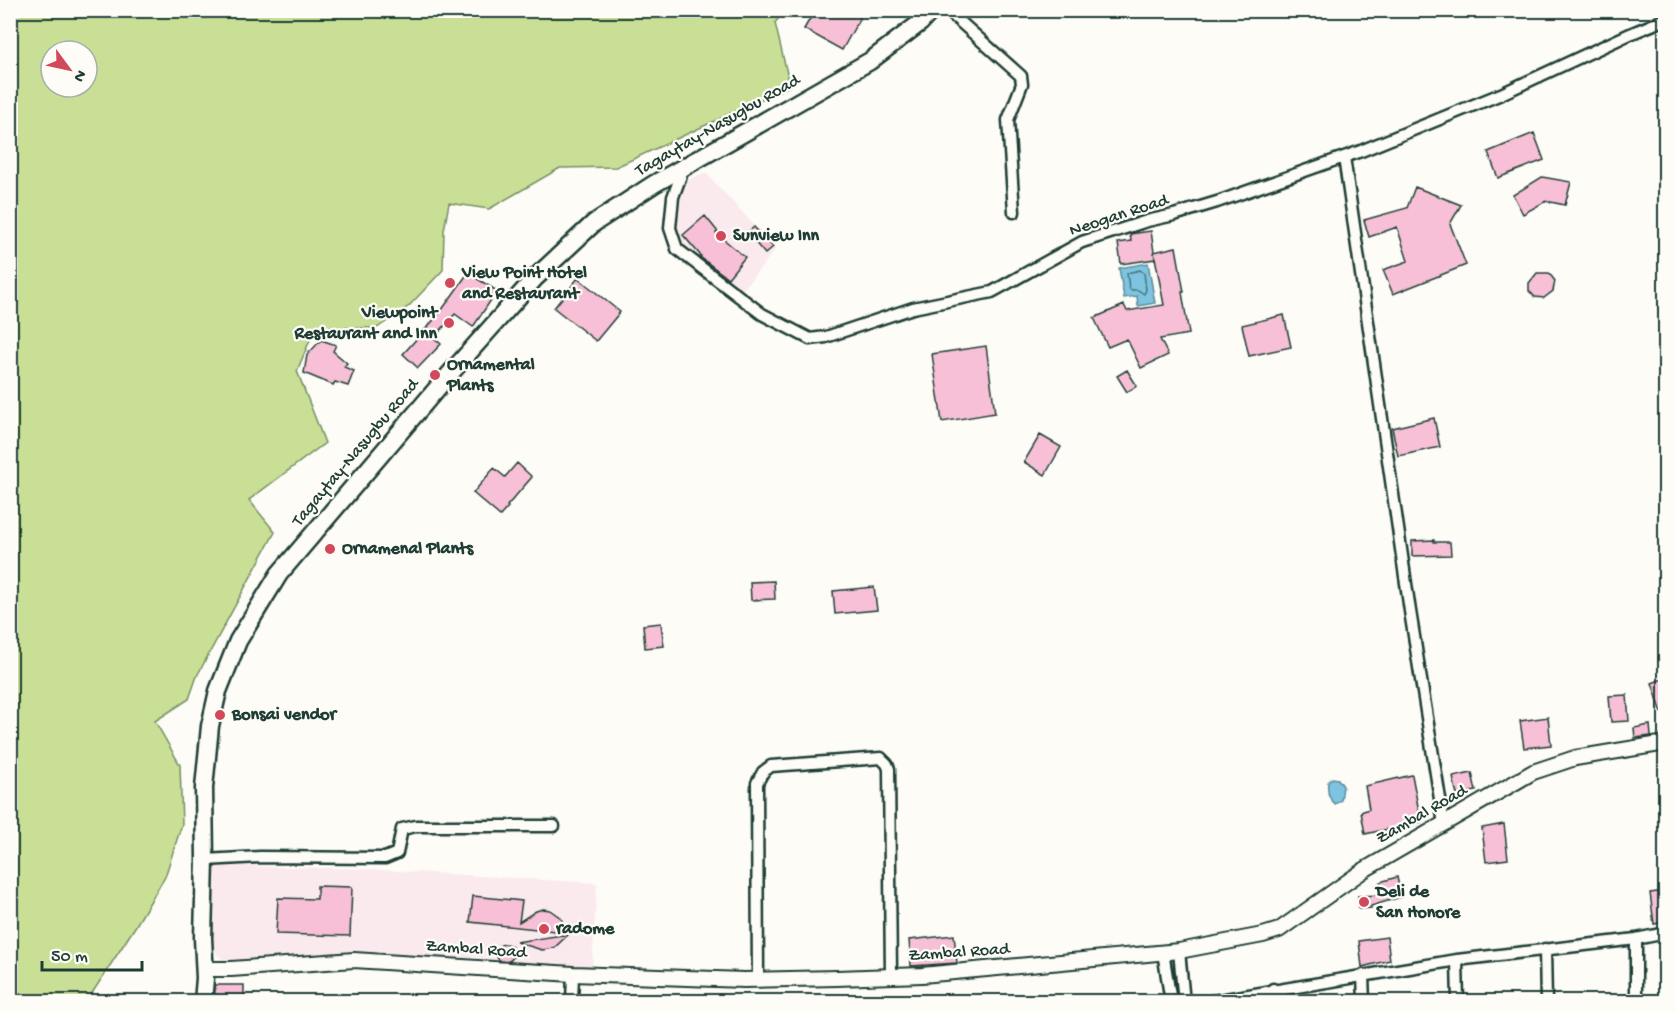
<svg xmlns="http://www.w3.org/2000/svg" width="1676" height="1012" font-family="'Gochi Hand',sans-serif">
<style>
.built{fill:#fbeaed}
.green{fill:#c9df95;stroke:#748e64;stroke-width:1.5;fill-rule:evenodd}
.water{fill:#7ec3df;stroke:#588d9b;stroke-width:1.5}
.lines{fill:none;stroke-linecap:round;stroke-linejoin:round}
.shore{stroke:#457378;stroke-width:1.5}
.building{fill:#f7c0d7;stroke:#1f3d34;stroke-width:1.5}
.minor-casing{stroke:#1f3d34;stroke-width:15}
.tertiary-casing{stroke:#1f3d34;stroke-width:18}
.primary-casing{stroke:#1f3d34;stroke-width:21}
.minor{stroke:#fdfcf7;stroke-width:10}
.tertiary{stroke:#fdfcf7;stroke-width:14}
.primary{stroke:#fdfcf7;stroke-width:16}
.poi-dot{fill:#d1495b;stroke:#fdfcf7;stroke-width:2}
.labels{text-anchor:middle;dominant-baseline:central;stroke-width:4.5;stroke-linejoin:round;paint-order:stroke}
.street-label{font-size:18px;fill:#1f3d34;stroke:#fdfcf7}
.poi-label{font-size:18px;font-weight:bold;fill:#1f3d34;stroke:#fdfcf7;text-anchor:start}
</style>
<rect width="100%" height="100%" fill="#fdfcf7"/>
<filter id="ink" filterUnits="userSpaceOnUse"><feTurbulence type="fractalNoise" baseFrequency=".0167" numOctaves="2"/><feDisplacementMap in="SourceGraphic" scale="12" xChannelSelector="R" yChannelSelector="G"/><feConvolveMatrix kernelMatrix="1 2 1 2 8 2 1 2 1" color-interpolation-filters="sRGB"/></filter>
<g filter="url(#ink)">
<path class="built" d="M705,172l71,77 -36,44 -43,-33 -18,-18 -3,-13 8,-47z
M213,865l153,4 231,14 -5,87 -101,-8 -5,-4 -14,-1 -6,4 -106,-8 -138,7 -10,-12z"/>
<path class="green" d="M10,11h774l-9,12 15,63 -174,81 -56,1 -71,41 -40,-6 -5,27 -1,40 -34,36 -32,22h-62l-18,43 28,72 -76,57 26,32 -78,144 -8,23 -34,22 25,44 2,59 -17,53 -30,50 -48,74h-76zM51,51h36v36h-36z"/>
<path class="water" d="M1148,263l7,40 -17,3 -1,-10 -13,2 -5,-30z
M1332,778l6,1 5,7 -2,14 -6,4c-7,-5 -8,-13 -7,-22z"/>
<g class="lines">
<path class="shore" d="M1140,270l4,3 2,17 -2,4 -6,-4h-7l-2,-2 -2,-15z"/>
</g>
<path class="building" d="M815,10h42l5,4 -20,36 -38,-21z
M1534,133l10,27 -46,18 -10,-26z
M1542,177l29,5 -6,23 -19,-4 -23,13 -10,-19z
M1415,187l46,18 -11,19 16,41 -73,29 -10,-24 25,-9 -11,-34 -28,10 -5,-17 43,-12z
M705,216l13,16 -2,1 29,24 -17,21 -28,-21 1,-1 -18,-21z
M754,227l19,20 -8,7 -18,-21z
M1151,231l4,28 -34,5 -3,-21 13,-2 -1,-7z
M1176,247l8,45h-2l7,42 -29,5 8,16 -27,13 -14,-29 -19,8 -14,-29 30,-13 3,6 37,-6 -10,-53z
M468,273l29,18 -24,36 -18,-13 -21,24 7,6 -23,24 -15,-14 36,-40z
M1537,273h12l6,8 -2,10 -9,7 -9,-1 -6,-6v-8z
M578,278l42,34 -24,29 -42,-33z
M1284,315l7,32 -42,9 -7,-31z
M321,340l15,5 -3,6 14,12 -3,4 10,4 -6,15 -13,-4 -2,3 -29,-12 3,-18z
M986,346l9,67 -53,9 -10,-68z
M1127,370l10,16 -10,6 -10,-16z
M1434,418l6,29 -42,9 -6,-28z
M1040,435l21,12 -16,28 -21,-13z
M517,463l15,14 -25,29 1,1 -8,9 -27,-23 21,-25 11,9z
M1434,540v2h16l1,13 -39,1v-15z
M774,581l1,18 -24,1 -1,-18z
M874,587l3,23 -42,4 -2,-23z
M661,623l3,23 -19,2 -2,-23z
M1665,678v38h-2l-11,-33z
M1627,695l2,26 -18,1 -2,-26z
M1548,717l3,28 -27,3 -4,-27z
M1650,725l1,11 -16,2 -1,-10z
M1472,773l4,18 -19,4 -4,-18z
M1412,775l9,47 -56,12 -4,-22 8,-3 -4,-23z
M1504,824l4,35 -22,3 -4,-34z
M1397,877l4,20 -30,9v2l-12,1 -1,-13 25,-1 -3,-13z
M317,886l35,1 -2,49 -74,-2 2,-36 39,1z
M1665,891v31l-11,2 -4,-31z
M473,896l49,5 -3,21 17,-11 7,-2 7,1 11,8 2,6 1,8 -94,-10z
M569,934l-14,13 -6,2 -7,1 -26,-8z
M954,935l3,28 -46,3 -2,-26z
M1387,937l3,23 -28,7 -3,-26z
M496 953a9 9 0 1 1 18 0a9 9 0 1 1-18 0Z
M215,985h29v17h-29z"/>
<g class="lines">
<defs>
<path id="minor" d="M947,10l74,66 1,8 -14,36 6,92
M1344,157l66,454 34,213
M684,167l-11,30 -3,31 7,21 85,65 48,25 16,-2 87,-29 79,-16 90,-50 65,-21 27,-6 43,-13 144,-51 140,-57 129,-60 36,-15
M205,860l55,-3 125,1 12,-5 5,-24 14,-3h138
M1545,949l1,53
M1179,951l5,51
M1163,952l8,50
M1457,960l1,42
M1363,975l1,27
M758,979l-1,-196 6,-11 8,-6 110,-8 6,6 2,5 2,207
M1273,989l1,13
M572,1002l1,-28
M1207,1002l250,-42 179,-21 30,-6
M1636,1002v-63"/>
<path id="tertiary" d="M204,969h27l123,-9 219,14 171,6 93,-2 85,-3 257,-24 84,-16 16,-5 85,-60 169,-98 42,-14 91,-15"/>
<path id="primary" d="M203,1002l2,-24 -2,-40 2,-78 -1,-72 6,-62 8,-35 20,-50 41,-67 161,-189 95,-107 59,-55 60,-39 216,-123 50,-38 12,-13"/>
</defs>
<use href="#minor" class="minor-casing"/>
<use href="#tertiary" class="tertiary-casing"/>
<use href="#primary" class="primary-casing"/>
<use href="#minor" class="minor"/>
<use href="#tertiary" class="tertiary"/>
<use href="#primary" class="primary"/>
</g>
</g>
<g class="poi-dot">
<circle cx="721" cy="236" r="6"/>
<circle cx="450" cy="283" r="6"/>
<circle cx="449" cy="323" r="6"/>
<circle cx="435" cy="375" r="6"/>
<circle cx="330" cy="549" r="6"/>
<circle cx="220" cy="715" r="6"/>
<circle cx="1364" cy="902" r="6"/>
<circle cx="544" cy="929" r="6"/>
</g>
<g class="labels">
<g class="street-label">
<text transform="translate(718 126) rotate(-30)">Tagaytay-Nasugbu Road</text>
<text transform="translate(1119 216) rotate(-18)">Neogan Road</text>
<text transform="translate(356 453) rotate(-50)">Tagaytay-Nasugbu Road</text>
<text transform="translate(1422 815) rotate(-30)">Zambal Road</text>
<text transform="translate(476 950) rotate(4)">Zambal Road</text>
<text transform="translate(959 953) rotate(-4)">Zambal Road</text>
</g>
<g class="poi-label">
<text x="733" y="236">Sunview Inn</text>
<text x="462" y="273">View Point Hotel<tspan x="462" dy="21">and Restaurant</tspan></text>
<text x="437" y="313" text-anchor="end">Viewpoint<tspan x="437" dy="21">Restaurant and Inn</tspan></text>
<text x="447" y="365">Ornamental<tspan x="447" dy="21">Plants</tspan></text>
<text x="342" y="549">Ornamenal Plants</text>
<text x="232" y="715">Bonsai vendor</text>
<text x="1376" y="892">Deli de<tspan x="1376" dy="21">San Honore</tspan></text>
<text x="556" y="929">radome</text>
</g>
</g>
<rect width="1676" height="1012" fill="none" stroke="#fdfcf7" stroke-width="36"/>
<rect x="18" y="18" width="1640" height="976" fill="none" stroke="#1f3d34" stroke-width="2" filter="url(#ink)"/>
<g transform="translate(69 69) rotate(123)"><circle r="28" fill="#fdfcf7" stroke="#a4b0a9" stroke-width="1.5"/>
<path d="M0-4.5L10 22L0 15L-10 22Z" fill="#d1495b"/>
<text y="-9" font-size="16" font-weight="bold" text-anchor="middle" fill="#1f3d34">N</text>
</g>
<path d="M42 961v9h100v-9" fill="none" stroke="#1f3d34" stroke-width="3"/>
<text x="51" y="961" font-size="18" fill="#1f3d34" stroke="#fdfcf7" stroke-width="4.5" paint-order="stroke">50 m</text>
</svg>
